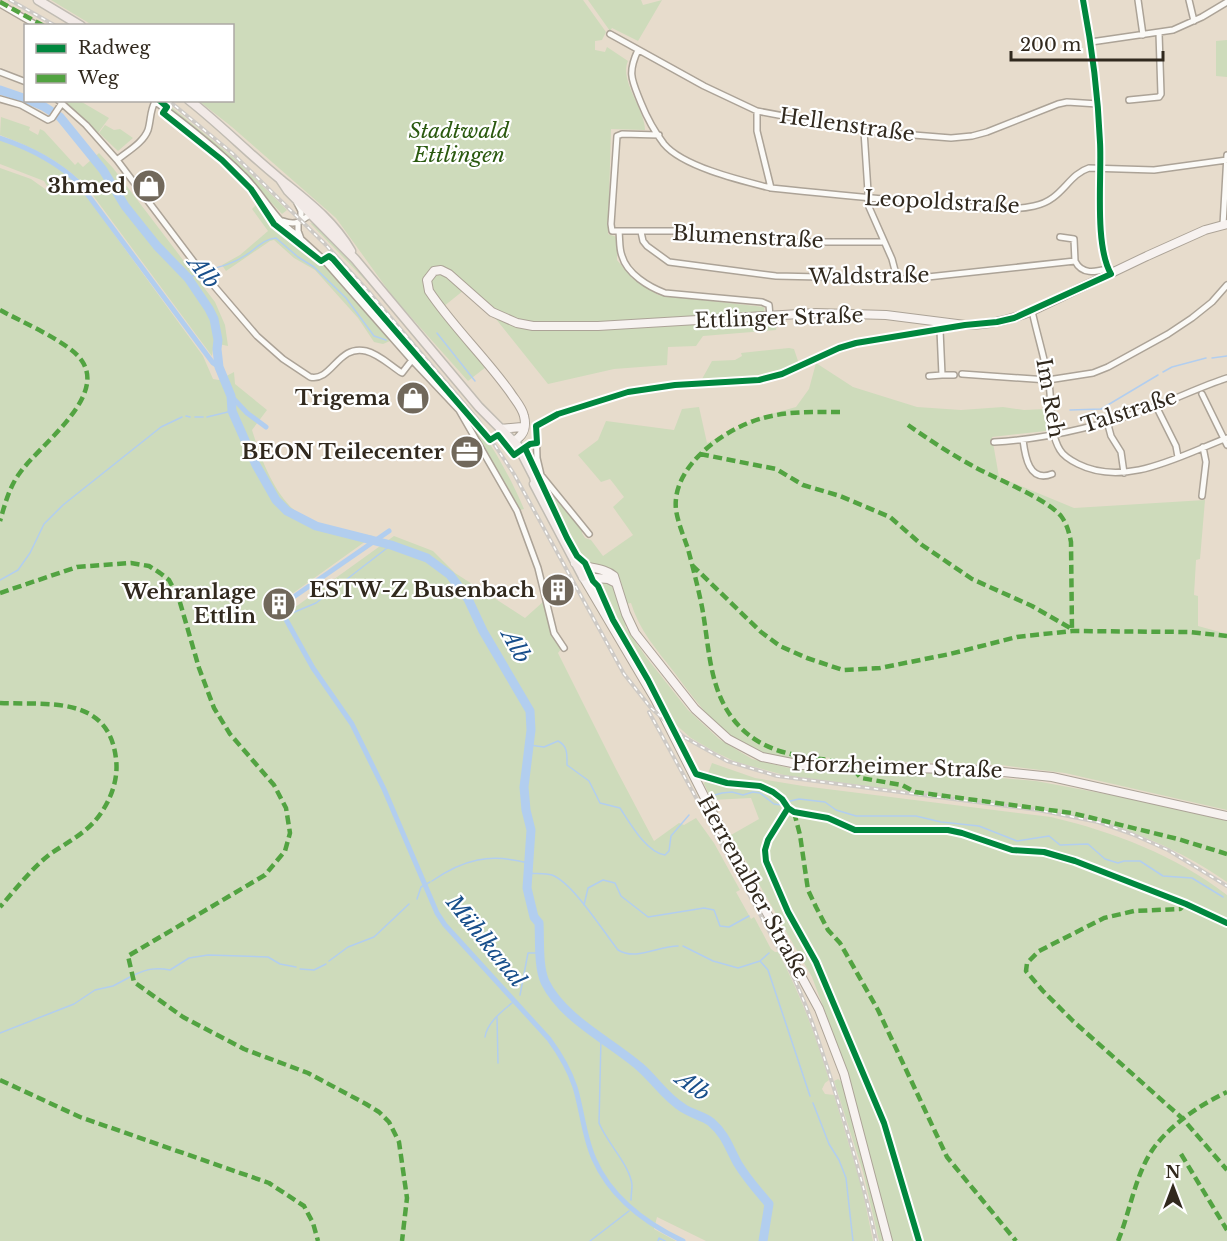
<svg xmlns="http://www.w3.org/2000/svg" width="1227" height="1241" font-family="'Libre Baskerville',serif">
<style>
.green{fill:#cedbbb}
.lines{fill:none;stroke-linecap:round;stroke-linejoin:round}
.stream{stroke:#b2ceef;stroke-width:1.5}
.canal{stroke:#b2ceef;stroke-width:5}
.river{stroke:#b2ceef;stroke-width:9}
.minor-casing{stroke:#aca397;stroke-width:8}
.secondary-casing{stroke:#aca397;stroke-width:10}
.primary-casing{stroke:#c1bcb3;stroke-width:11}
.minor{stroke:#fbfaf7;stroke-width:5}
.secondary{stroke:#f7f2f0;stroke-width:8}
.primary{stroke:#f2eae7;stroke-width:8}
.rail-casing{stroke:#cecac5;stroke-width:4}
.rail{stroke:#fff;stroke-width:1.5;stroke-dasharray:4.5;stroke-linecap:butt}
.quiet{stroke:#52a341;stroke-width:4.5;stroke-dasharray:9 4.5;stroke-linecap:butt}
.cycleway-casing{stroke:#fff;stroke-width:10}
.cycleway{stroke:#00873e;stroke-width:6}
.labels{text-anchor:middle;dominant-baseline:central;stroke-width:4.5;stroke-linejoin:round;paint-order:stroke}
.street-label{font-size:21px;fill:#31291e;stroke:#fff}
.park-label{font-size:21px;font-style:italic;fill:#2a590f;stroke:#fff}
.poi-label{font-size:21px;font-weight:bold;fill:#31291e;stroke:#fff;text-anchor:end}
.water-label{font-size:22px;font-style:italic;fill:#184f8b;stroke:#fff}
</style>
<rect width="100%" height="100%" fill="#e7dccc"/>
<path class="green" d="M51,0h532l23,32 -4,8 -7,1v9l10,2 2,-5 21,14c-9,20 17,48 17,69l-34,-1 -3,105 9,3v23l15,18 26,17 106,12 2,13h12l-2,10 -73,6 -7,10 -28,1 -1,18 -53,4 -66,15 -52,-65 5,-7 -10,-6 -22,-20 -31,25 48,56 -18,14 -75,-84 -57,-79 -104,-91 -33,-26 33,-1v-74l-140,-1z
M588,0h53l2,5 19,-5 -24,41 -26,-13 -2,3z
M1227,40v37l-11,-1v-35z
M66,101h14l29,17 -11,15 -33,-31z
M169,105l64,52 54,53 -5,4 -53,-57 -62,-49z
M1,117l29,10 -1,3 9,5 2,-6 4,2 31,34 3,-3 5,5 16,-14 14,15 102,134 10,23 3,21 -14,-3 -2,13 -123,-166c-24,-27 -55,-42 -89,-55z
M105,125l9,5 6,-1 13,9 -15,13 -19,-18z
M0,140l26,9 36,21 20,20 121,166 10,23 6,1 15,-8 1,12 32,26 -15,20c11,35 28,83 67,94 17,5 36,8 54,12l-84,60 5,12 100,-72 39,15 22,22 70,45 19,-17 8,34 9,14 -3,4 58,116 38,72 25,-18 5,2 12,-7 18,25 26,47 -4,2 15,27 3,-2 17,32 4,3h3c22,41 38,84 51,128l-4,3 -3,6 3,5 9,1 28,93 11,53h-167l-49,-24 -3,12 22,12h-676v-1073l31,11 21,15 -8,-13 -44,-17z
M258,203c16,28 36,44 62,61l3,-2 67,79 -7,3 -9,-2 -16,-24 -43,-48 -21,-12 -20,-18 -4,1 -44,30 -4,-6 18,-10 28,-24 -16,-22z
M310,223l8,2 74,81 -2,2 -20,-23z
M329,257l85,97 -3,2 -85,-98z
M789,348l5,1 5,15 -39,11 -58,4 10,-18 23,-1 7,-4 -1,-3z
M816,363l37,24 64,20 44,3 42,-3 21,3 22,-1v22l-54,6 7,40 75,31 131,-8 -5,59 -4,1 -2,35 4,1v30l29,8v176l-162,-37 -64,-8 -152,-5 -52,-6 -1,6c-22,-4 -45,-9 -64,-23 -24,-18 -40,-41 -58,-65 -17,-22 -35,-42 -43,-69l-5,1c-4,-27 -8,-39 -38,-38l-2,-5 -7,-4 -36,-74 39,43v7l3,5 6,2 12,16 30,-21 -20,-28 11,-10 -14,-18 -9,3 -23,-27 20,-15 8,-19 68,9 8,-21 17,-2 8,36 53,-26 36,-10 13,-18z
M446,392c32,25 62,79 78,117l-4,1 -10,-19 -3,1 -45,-81z
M601,581c18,1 20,30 26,44l-2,1 21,31 42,53 31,29 33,20 37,9 163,6 84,7 102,19 89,21v61c-56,-39 -112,-59 -178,-72l-265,-35 -48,-13 -21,-10 -24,-14 -17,-15 -24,-47 -37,-59 -12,-27v-4l-3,-3z
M712,763l43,15 48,8 248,31c63,15 124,38 176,78v346h-336l-43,-168 -36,-96 -81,-142 28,-16 -8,-21 -39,2 -8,-16z
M838,1079l5,4c3,10 8,22 9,33 1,13 2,24 10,36l23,89h-6l-16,-69 -29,-91z"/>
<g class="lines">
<path class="stream" d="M204,271c15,-4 29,-7 42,-16 10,-6 17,-16 30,-17l22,19 16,10 32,31 28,38 12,4
M188,278l8,-3
M437,333l38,48
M1212,358l15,-2
M1163,372l9,-5 34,-9
M1070,410l31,-1 57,-34
M186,416l4,1
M195,417h8
M207,417l25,-6
M0,580l18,-10 12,-17 14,-29 19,-19 98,-78 21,-10
M285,616l31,-13 75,-58
M529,745l15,2 14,-6c10,5 9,14 9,24l22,16 11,22 20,5c10,15 26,44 45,47l4,-4 2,-15 18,-21
M711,796l11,-3 10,-1 11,3 10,-3 7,1 14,11 8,1
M786,802l13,-3 26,3 11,8 20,6h60l25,6 38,4 38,15 32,-5 11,9 28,-1 17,15 13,4 6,-2h16l23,15 29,2 31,19
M528,873c7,1 17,0 24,2 21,8 51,56 66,75 18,11 40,-4 60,-4
M432,881c32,-22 58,-28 96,-18
M417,899l4,-12 9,-5
M584,905l4,-17 15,-8 12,3 6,13 27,21 56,-9 10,2 6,16 9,1 20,-11
M683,946l30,15 25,7 22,-7 8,9 42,126
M329,961l19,-14 26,-10 35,-33
M760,961l9,-8
M300,969l14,1 12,-6
M134,975c13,-6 22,-8 36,-5l19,-12 19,-3 60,2 12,7 16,3
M520,995l8,-42h13
M497,1017l1,46
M0,1033l74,-29 21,-14 18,-4 17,-9
M485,1037c2,-14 16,-25 27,-34
M601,1039l-2,84c8,20 31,42 33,62 0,4 -1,10 -1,15
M813,1103l16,41 10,16 7,18 7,63
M590,1241l39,-30
M658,1241l1,-3 6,3"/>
<path class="canal" d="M0,138c30,10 56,23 79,45l134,180 6,4
M231,396l16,17 19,14
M389,531l-110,76 34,61 39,56 32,65 53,124 8,12 104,114c11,15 20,30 26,48 7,23 9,50 19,72 17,39 51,64 89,82"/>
<path class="river" d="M0,90l26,9
M29,100l14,6 17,11 43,53 22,36 32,40 31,32 21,31 5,10 4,21 -1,9 2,18 12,29 1,15 24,54 20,35 11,11 29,15 75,19 36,13 23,17 18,24 15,32 47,80 1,19 -7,57 2,23 5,20 -4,58 7,29 5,6c1,18 -1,43 6,59 18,37 65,59 95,85 15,13 26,31 43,41 9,6 20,8 28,14 15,13 18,26 27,42 9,15 20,27 31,40l-6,37"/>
<defs>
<path id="minor" d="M1083,0c9,47 15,94 17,142 2,40 -6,89 8,128
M1138,0l5,35
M1189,0l5,21
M0,4l38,22
M610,34l94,52 53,25 107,20 87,7 21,-2 15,-4 71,-28 9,-2 31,2
M1091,42l82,-12 29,-13 25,-15
M638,50c-11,24 -6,30 3,53 6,15 13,28 23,41 19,23 79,37 107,44 56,6 111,11 166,16 31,2 66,9 97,2 29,-6 33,-31 55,-38l65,2 73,-10
M0,72l26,10
M0,99l21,6 27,15 4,-2 10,-15
M58,100l28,25 31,35 80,106 60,70 26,23 27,18c22,5 28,-33 56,-26 13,3 25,15 36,22l10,-13
M153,100c31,23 63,48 90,75 18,17 36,51 56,61
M1129,100l30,-3 2,-3 -2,-61
M757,111v20l14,57
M864,131l5,76 23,52 5,19
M659,135l-37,-1 -5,2 -6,88 1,7h63l103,11h105
M117,160c11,-9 26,-17 31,-30 3,-10 2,-20 7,-28
M297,203l4,8v10
M283,221c13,5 18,0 28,-7
M298,223v8l3,8 22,20 87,99 49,52 58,101 21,57 16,65 10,15
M1223,225l4,-70
M619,232c1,8 0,17 3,24 5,18 27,31 43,37l97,9 7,3 1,11
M641,232l2,9 4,5 22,16 107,14 133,3 166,-18c7,14 20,11 32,8
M1060,237l14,2 1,22
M1032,311c5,23 12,45 16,67 5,22 0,53 12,72 4,7 12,11 18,14 48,24 103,-9 149,-26
M962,374l86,6 45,-7 15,-6 60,-33 24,-16 20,-16 15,-17
M942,375h12
M929,376l13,-1 -2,-45
M1202,394l25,51
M1156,406l20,40 2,11
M1107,421l4,15 10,16 3,21
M536,426l22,-12 70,-22 47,-7 84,-5 23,-6 57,-26 17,-5 106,-17
M536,426l1,32 4,17 48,59
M1023,440c2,16 6,43 29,34
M994,442c54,-3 109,-17 159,-35 25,-9 49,-21 74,-29
M1202,496l4,-34 -3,-15"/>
<path id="secondary" d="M500,429l22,-2
M512,442c11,-5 15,-14 12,-26 -2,-9 -9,-16 -14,-24 -25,-35 -57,-65 -81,-101l-2,-11 7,-9 7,-1 8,4 43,38 25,11 16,3h65l218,-13 70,2 79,10c24,0 45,-5 67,-14l115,-55 58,-26 22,-6
M575,563c13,6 29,4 39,13l12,38 9,19 60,76 33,30 34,18 40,8 183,5 67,7 175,39
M583,577l72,122 56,111 108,199 25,65 44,167
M583,577l25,2 8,4"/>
<path id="primary" d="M38,0l43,26
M189,100c32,25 60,54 91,79 27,22 53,41 71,72
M280,179l8,12 67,68 124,148 39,39 16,31 3,12
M534,484l49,93"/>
</defs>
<use href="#minor" class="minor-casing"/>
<use href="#secondary" class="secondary-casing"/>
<use href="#primary" class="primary-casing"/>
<use href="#minor" class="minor"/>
<use href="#secondary" class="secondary"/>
<use href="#primary" class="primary"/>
<defs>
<path id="rail" d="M10,0l46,26
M168,100l64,53 93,91 44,48 109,128 36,54 110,200 27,34 33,29 43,24 50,15 261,34 60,12 34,12 36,16 59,36
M649,712l136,248c23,44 37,91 52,138 15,48 29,94 39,143"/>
</defs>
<use href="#rail" class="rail-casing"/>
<use href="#rail" class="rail"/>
<path class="quiet" d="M0,2l44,24
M0,310c20,11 71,33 82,51 25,37 -44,85 -63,113 -10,14 -14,30 -19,47
M840,412c-26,0 -52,-1 -77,6 -38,10 -92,48 -87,92 2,13 8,27 12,39 5,19 10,38 14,58 8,42 6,89 40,122 30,29 68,27 106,34l13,15 41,7 13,7 157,21 106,26 49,15
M908,425c20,14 41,28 63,40 24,14 72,31 90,51 6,8 8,16 10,26l1,89
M700,454l76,15 27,16 37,11 50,21 32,28 50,34 60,27 40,23
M692,565l69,67 19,14 27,12 36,12 37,-2 70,-14 67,-17 55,-6 118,1 37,4
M0,593l77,-26 54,-4 18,3 11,7 9,7 10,19 20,69 15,40 16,26 44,51 12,23 4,25 -5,18 -20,24 -137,81 6,26 49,35 61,32 64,24 58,31 13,8 10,10 10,20 8,56 -5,43
M0,703c48,2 109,-8 116,56 3,22 -7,46 -22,63 -12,13 -29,22 -44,32 -19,15 -34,35 -50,53
M794,812l6,23 8,55 8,17 12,23 12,13 38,67 69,147 69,84
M1186,904l-6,5 -46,2 -30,7 -65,33 -12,12 -1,8 17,20 30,30 110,98 44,51
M0,1080l80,37 189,66 35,23 9,17 5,18
M1181,1154l46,76
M1118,1241c12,-29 17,-66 35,-92 18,-25 47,-44 74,-57"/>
<defs>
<path id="cycleway" d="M159,100l8,7 -4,6 59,47 29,29 23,35 47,37 8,-5 4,3 157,181 8,-5 16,20 16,-11 7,-1 -1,-17 22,-12 70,-22 47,-7 84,-5 23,-6 57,-26 17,-5 109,-18 32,-3 17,-4 97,-44c-17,-29 -9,-98 -11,-132 -2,-48 -8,-95 -17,-142
M525,448l42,90 10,18 8,7 8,18 5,5 15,34 35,60 48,94 31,9 33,3 13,6 9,7 6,9 6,4 34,6 27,12h93l14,3 50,17 32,2 31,9 111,43 41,19
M788,808l-20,32 -3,10 1,11 22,51 28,50 68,161 35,118"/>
</defs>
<use href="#cycleway" class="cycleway-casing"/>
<use href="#cycleway" class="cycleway"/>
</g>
<defs>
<symbol id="shop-disc" viewBox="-11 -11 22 22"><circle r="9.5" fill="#71685b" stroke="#fff"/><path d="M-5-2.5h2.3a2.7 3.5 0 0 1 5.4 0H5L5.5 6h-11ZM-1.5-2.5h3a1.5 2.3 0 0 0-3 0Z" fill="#fff"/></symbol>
<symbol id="office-disc" viewBox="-11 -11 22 22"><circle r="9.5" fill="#71685b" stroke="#fff"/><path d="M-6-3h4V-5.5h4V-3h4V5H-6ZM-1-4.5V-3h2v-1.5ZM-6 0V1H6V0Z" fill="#fff"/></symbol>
<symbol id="building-disc" viewBox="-11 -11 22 22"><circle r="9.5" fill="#71685b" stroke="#fff"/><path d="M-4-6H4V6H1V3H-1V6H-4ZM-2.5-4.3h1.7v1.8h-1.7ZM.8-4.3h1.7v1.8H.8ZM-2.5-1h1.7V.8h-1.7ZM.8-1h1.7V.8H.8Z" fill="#fff"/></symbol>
</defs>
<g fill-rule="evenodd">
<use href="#shop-disc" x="130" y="167" width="38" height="38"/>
<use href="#shop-disc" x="394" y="379" width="38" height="38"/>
<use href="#office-disc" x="448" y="433" width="38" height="38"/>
<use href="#building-disc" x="539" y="571" width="38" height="38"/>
<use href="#building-disc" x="260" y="585" width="38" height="38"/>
</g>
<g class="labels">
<g class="street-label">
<text transform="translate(847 125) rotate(8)">Hellenstraße</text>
<text transform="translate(942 202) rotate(3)">Leopoldstraße</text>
<text transform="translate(748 237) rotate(3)">Blumenstraße</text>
<text transform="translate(869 276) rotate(-1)">Waldstraße</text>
<text transform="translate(779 318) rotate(-2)">Ettlinger Straße</text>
<text transform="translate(1050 398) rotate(80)">Im Reh</text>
<text transform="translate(1129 411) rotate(-18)">Talstraße</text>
<text transform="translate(897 767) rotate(2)">Pforzheimer Straße</text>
<text transform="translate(753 887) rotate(61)">Herrenalber Straße</text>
</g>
<g class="park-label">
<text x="459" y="131">Stadtwald<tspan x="459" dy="24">Ettlingen</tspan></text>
</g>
<g class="poi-label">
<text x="126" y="186">3hmed</text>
<text x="390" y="398">Trigema</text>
<text x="444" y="452">BEON Teilecenter</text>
<text x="535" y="590">ESTW-Z Busenbach</text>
<text x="256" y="592">Wehranlage<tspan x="256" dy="24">Ettlin</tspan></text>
</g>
<g class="water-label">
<text transform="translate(204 272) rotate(51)">Alb</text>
<text transform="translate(516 646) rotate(61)">Alb</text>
<text transform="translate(486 941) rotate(51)">Mühlkanal</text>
<text transform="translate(693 1086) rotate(36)">Alb</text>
</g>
</g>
<rect x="24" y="24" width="210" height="78" fill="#ffffff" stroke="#ada9a5" stroke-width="1.5"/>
<rect x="36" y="44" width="30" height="9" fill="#00873e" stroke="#ada9a5" stroke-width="1.5"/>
<text x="78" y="54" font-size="18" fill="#31291e">Radweg</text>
<rect x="36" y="74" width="30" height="9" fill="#52a341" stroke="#ada9a5" stroke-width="1.5"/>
<text x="78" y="84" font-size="18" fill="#31291e">Weg</text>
<g transform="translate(1173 1187)" stroke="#ffffff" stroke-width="4.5" paint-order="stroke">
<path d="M0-4.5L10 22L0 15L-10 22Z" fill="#31291e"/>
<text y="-9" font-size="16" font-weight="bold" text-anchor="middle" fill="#31291e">N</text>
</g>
<path d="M1011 51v9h152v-9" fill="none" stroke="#31291e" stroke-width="3"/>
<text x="1020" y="51" font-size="18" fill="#31291e" stroke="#ffffff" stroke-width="4.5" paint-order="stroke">200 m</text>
</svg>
